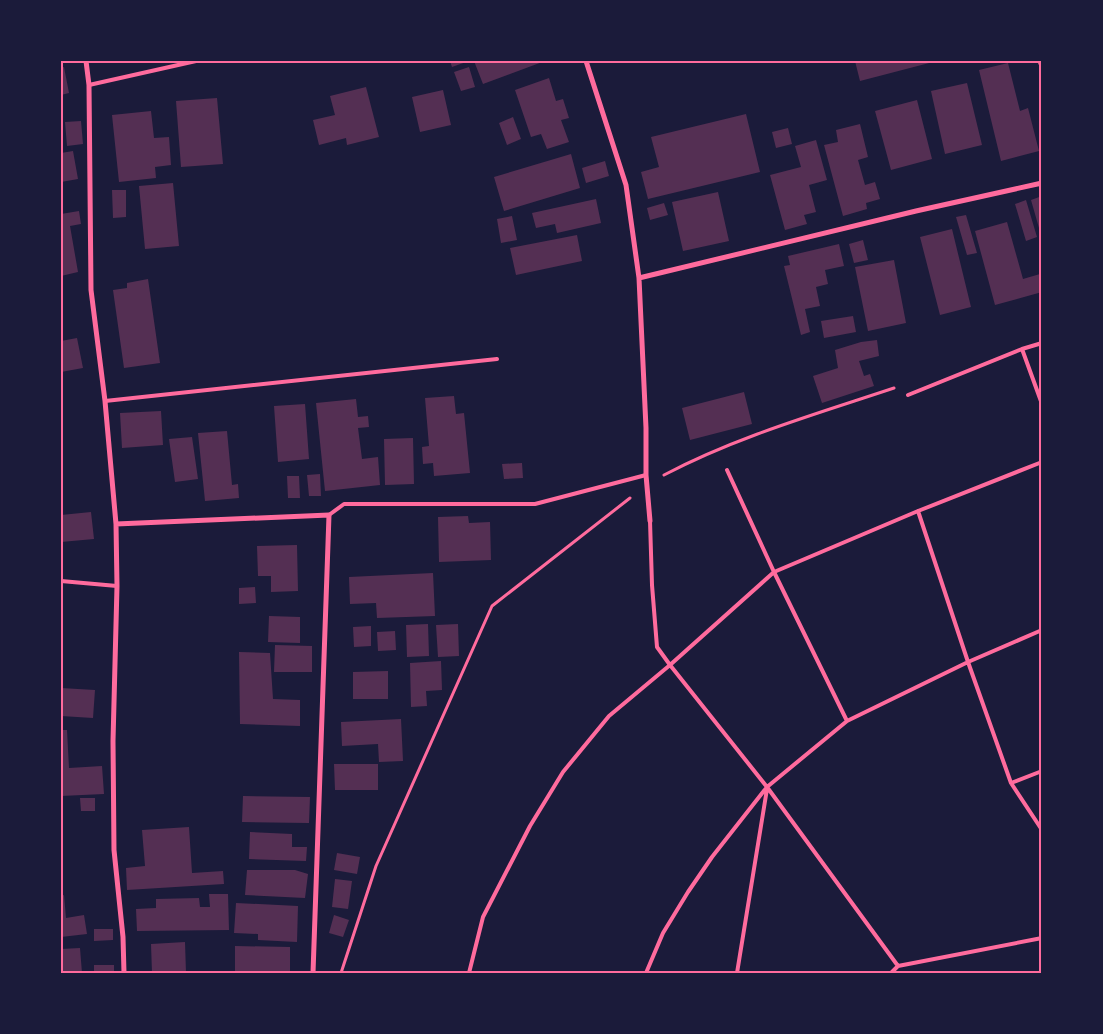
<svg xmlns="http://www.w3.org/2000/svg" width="1103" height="1034" font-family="'Libre Baskerville',serif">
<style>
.building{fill:#542f53}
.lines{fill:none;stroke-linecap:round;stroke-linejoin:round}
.path{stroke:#ff6b9d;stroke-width:3}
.service{stroke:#ff6b9d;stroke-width:4}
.minor{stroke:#ff6b9d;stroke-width:5}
.neatline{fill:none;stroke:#ff6b9d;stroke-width:2}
</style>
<rect width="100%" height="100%" fill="#1b1b3a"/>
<path class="building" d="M450,61h16v1l-14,5z
M474,61h71l-62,23z
M855,61h78v1l-73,19z
M1008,63l12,48 8,-3 11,43 -38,10 -22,-91z
M64,67l5,26 -8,2v-27z
M469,67l6,20 -14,4 -7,-19z
M549,78l7,23 7,-2 6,19 -8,2 8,22 -22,7 -6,-15 -10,3 -16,-47z
M967,83l15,62 -37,9 -14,-63z
M366,87l13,50 -32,8 -1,-7 -27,7 -6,-25 22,-5 -5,-19z
M443,90l8,35 -31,7 -8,-35z
M217,98l6,66 -42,3 -5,-66z
M917,100l15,59 -41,11 -16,-59z
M151,111l3,27 15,-1 2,28 -16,2 1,11 -37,4 -7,-67z
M746,114l14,58 -112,27 -7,-27 18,-5 -8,-30z
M513,117l8,22 -14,6 -8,-22z
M81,121l2,23 -16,2 -2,-24z
M860,124l8,33 -10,3 7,25 10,-3 5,17 -14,4 1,6 -24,7 -19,-71 14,-3 -2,-12z
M788,128l4,16 -16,4 -4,-16z
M816,140l11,40 -18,5 7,27 -12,3 3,9 -22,6 -15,-55 31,-8 -6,-21z
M73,151l5,28 -17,3v-29z
M571,154l9,34 -76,23 -10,-34z
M605,161l4,15 -23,7 -4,-15z
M173,183l6,63 -34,3 -6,-63z
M112,190h14v27l-13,1z
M718,192l11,49 -46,10 -11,-49z
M1042,196v39h-1l-10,-35z
M596,199l5,24 -44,10 -2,-9 -19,4 -4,-15z
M1026,200l11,37 -11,4 -11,-37z
M664,203l4,12 -18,5 -3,-12z
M79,211l2,13 -11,2 8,46 -17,4v-62z
M966,215l11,38 -10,2 -11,-38z
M512,216l5,24 -16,3 -4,-24z
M1007,222l16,57 17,-5 2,7v11l-47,13 -20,-74z
M952,229l19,78 -31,8 -20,-78z
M577,235l5,26 -66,14 -6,-27z
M863,240l5,20 -14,3 -5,-19z
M839,244l5,22 -19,4 3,14 -12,3 4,19 -15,3 5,23 -9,3 -17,-69 6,-1 -2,-9z
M894,260l12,63 -38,8 -13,-64z
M148,279l12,84 -36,5 -11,-78 14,-2v-5z
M853,316l3,16 -32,6 -3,-17z
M77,338l6,30 -22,4v-31z
M877,340l2,16 -20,5 5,15 6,-2 4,12 -52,17 -9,-27 25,-8 -3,-18 26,-8z
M744,392l8,32 -62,16 -8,-32z
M454,396l2,18 8,-1 6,60 -36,3 -1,-13 -10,1 -1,-17 7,-1 -4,-48z
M356,399l2,18 10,-1 1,11 -11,1 4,31 16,-2 2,28 -55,6 -9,-88z
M305,404l4,55 -31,3 -4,-56z
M161,411l2,34 -41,3 -2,-35z
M227,431l5,54 6,-1 1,14 -34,3 -7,-68z
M192,437l6,42 -23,3 -6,-43z
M413,438l1,46 -29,1 -1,-46z
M522,463l1,15 -19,1 -2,-15z
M320,474l1,22h-12l-2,-21z
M287,476h12l1,22h-12z
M91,512l3,27 -33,3v-27z
M468,516l1,7 21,-1 1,38 -52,2 -1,-45z
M297,545l1,46 -27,1v-16h-13l-1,-30z
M433,573l2,43 -58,2 -1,-15 -26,1 -1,-27z
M255,587l1,16 -17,1v-16z
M269,616l31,1v26l-32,-1z
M428,624l1,32 -22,1 -1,-32z
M458,624l1,32 -21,1 -2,-32z
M371,626v20l-17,1 -1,-20z
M395,631l1,19 -18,1 -1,-19z
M275,645l37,1v26h-38z
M239,652l31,1 3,46 27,1v26l-60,-2z
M441,661l1,29 -16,1 1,15 -16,1 -1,-44z
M388,671v28h-35v-27z
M61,688l34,2 -2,28 -32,-2z
M401,719l2,42 -24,1 -1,-18 -36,2 -1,-24z
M61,730h6l2,38 33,-2 2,28 -43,2z
M334,764h44v26h-43z
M243,796l67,1 -1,26 -67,-1z
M80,798h15v13h-14z
M189,827l3,46 31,-2 1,13 -97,6 -1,-22 19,-2 -3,-36z
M250,832l42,2v13h15l-1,14 -57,-2z
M337,853l23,4 -3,17 -23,-4z
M247,870h48l13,4 -3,24 -60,-3z
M335,879l17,2 -4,28 -16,-2z
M209,894h19l1,36 -92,1 -1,-22 20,-1v-9l43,-1 1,9h10z
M64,895l2,23 18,-3 3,19 -26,3v-41z
M236,903l62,3 -1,36 -39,-2v-6l-24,-1z
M334,915l15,5 -6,17 -14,-4z
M94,929h19v11l-19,1z
M185,942l1,31h-34l-1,-29z
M235,946l55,1v26h-55z
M80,948l2,25h-21v-24z
M94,965h20v8h-20z"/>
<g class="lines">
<path class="path" d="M664,475c72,-38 152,-61 230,-87
M341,973l35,-107 116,-260 138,-108"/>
<path class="service" d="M89,85l107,-24
M1022,349l20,-6
M908,395l114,-46 20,55
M105,401l392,-42
M727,470l47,102 73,149
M918,511l50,151 43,121 31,47
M329,515l15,-11h191l111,-29
M650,521l2,64 5,62 13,18 97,122 131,179
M61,581l56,5
M1011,783l31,-12
M469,973l14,-56 47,-91 33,-54 46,-56 61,-51 104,-93 144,-61 124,-49
M646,973l17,-40 25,-41 24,-35 55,-70 80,-66 121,-59 74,-32
M737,973l30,-184
M891,973l7,-7 144,-28"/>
<path class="minor" d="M86,61l3,24 2,205 14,111 11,123 1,62 -4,155 1,109 9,87 1,36
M586,61l40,124 13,93 7,150v47l4,46
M1040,61l2,5
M639,278l277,-67 126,-28
M116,524l213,-9 -16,458"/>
</g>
<rect width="1103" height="1034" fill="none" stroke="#1b1b3a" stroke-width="125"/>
<rect x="62" y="62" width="978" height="910" class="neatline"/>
</svg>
